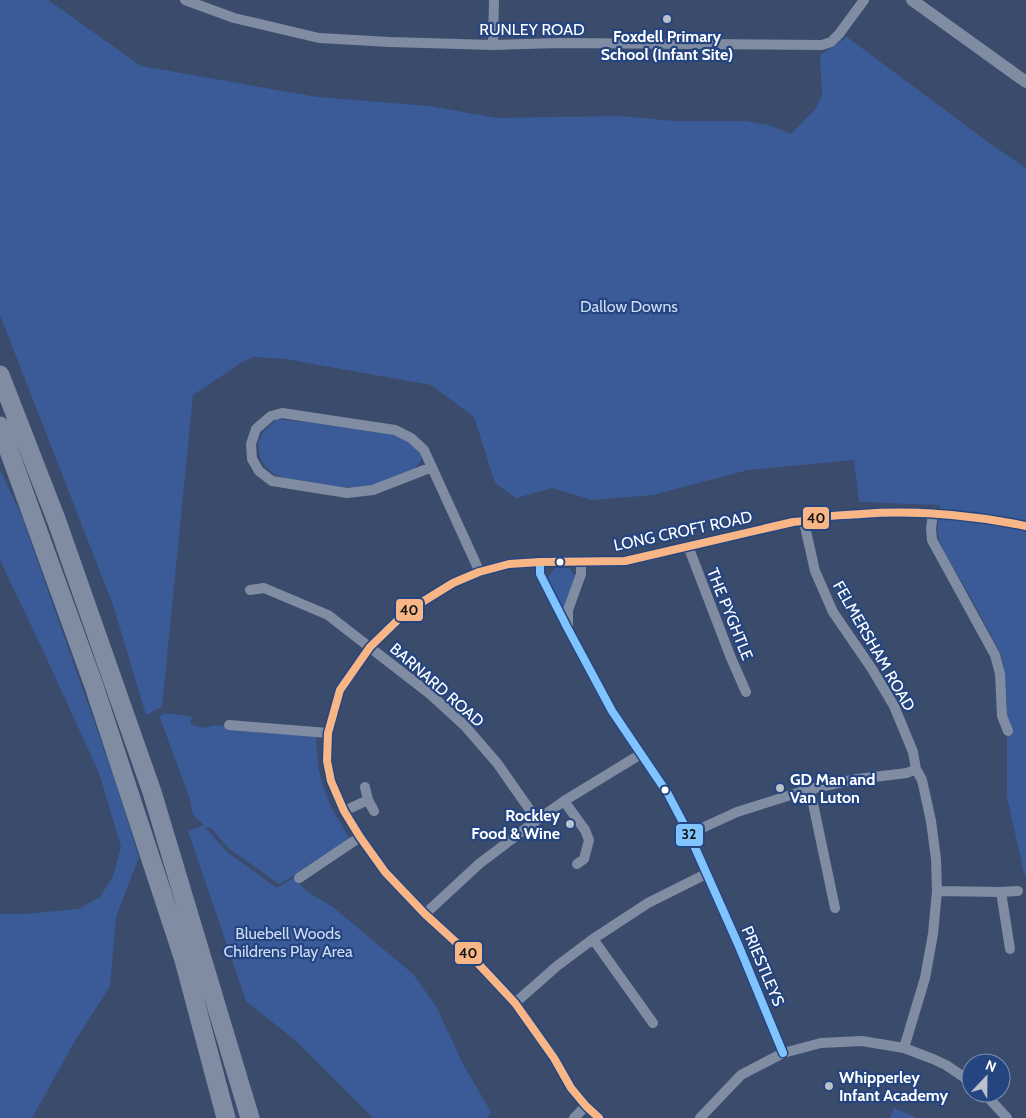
<svg xmlns="http://www.w3.org/2000/svg" width="1026" height="1118" font-family="Cabin,sans-serif">
<style>
.green{fill:#3a5b97}
.lines{fill:none;stroke-linecap:round;stroke-linejoin:round}
.minor{stroke:#808ca2;stroke-width:10}
.tertiary{stroke:#808ca2;stroke-width:12}
.motorway{stroke:#808ca2;stroke-width:19}
.bus-1-casing{stroke:#254581;stroke-width:11}
.bus-2-casing{stroke:#254581;stroke-width:11}
.bus-1{stroke:#80c4ff;stroke-width:8}
.bus-2{stroke:#f8b686;stroke-width:8}
.poi-dot{fill:#bac0cc;stroke:#254581;stroke-width:2}
.bus-dot{fill:#fff;stroke:#254581;stroke-width:2}
.labels{text-anchor:middle;dominant-baseline:central;stroke-width:4.5;stroke-linejoin:round;paint-order:stroke}
.street-label{font-size:16px;fill:#fff;stroke:#254581}
.poi-label{font-size:16px;font-weight:bold;fill:#fff;stroke:#254581;text-anchor:start}
.park-label{font-size:16px;fill:#cfddf5;stroke:#254581}
.line-badge{stroke:#254581;stroke-width:2}
.pale-badge-label{font-size:14px;text-anchor:middle;font-weight:bold;fill:#111}
</style>
<rect width="100%" height="100%" fill="#3a4b6c"/>
<path class="green" d="M0,0h48l93,66 176,31 112,9 68,12 124,-2 53,5h72l23,4 22,9 24,-25 7,-13 -2,-41 27,-18 141,105 38,26v709l-2,-4 -17,-76v-93l-3,-32 -3,-18 -27,-51 -28,-48 -6,-13 -3,-12 3,-25 -81,-3 -5,-42 -106,10 -95,25 -61,5 -40,-12 -36,10 -21,-15 -21,-66 -43,-32 -146,-26 -32,-2 -9,4 -51,34 -31,312 -16,8 -33,-110 -113,-290z
M277,419l108,12 21,8 15,16v6l-9,10 -31,13 -23,3h-18l-51,-7 -15,-6 -9,-8 -5,-8 -2,-15 5,-11z
M0,470l21,44 92,261 26,82 -23,60 -6,69 -38,60 -40,72h-32v-204h24l54,-5 22,-12 13,-21 8,-29 -22,-74 -53,-116 -46,-97z
M555,568h14l6,8 -11,33 -2,1 -15,-32z
M168,713l24,4 -2,7 12,4 14,-3 100,11c1,13 1,27 4,39 5,24 17,43 30,64l-55,36 -16,9 -51,-36 -17,-20 -6,-1 22,25 50,36 16,-10 15,14 26,16 79,66 23,32 27,58 28,48 -4,6h-114l-77,-77 -50,-40 -58,-170 16,-6 -11,-10 -3,-16 -30,-81 1,-3z
M894,1108l21,9 -1,1h-24z"/>
<g class="lines">
<path class="minor" d="M185,0l49,18 85,20 71,4 103,3 67,-2 262,2 9,-3 8,-8 25,-34
M493,45l1,-45
M432,467l-59,23 -26,3 -75,-12 -13,-10 -7,-12 -1,-15 5,-15 15,-13 11,-3 113,17 16,8 13,12 53,116 2,6
M933,513l-2,16 1,11 63,115 5,19 2,42 6,15
M804,522l11,49 18,41 39,57 22,37 19,46 3,17 6,11 9,41 5,38 1,32 -4,43 -8,44 -21,70
M688,546l43,112 15,34
M540,562v12l28,55 44,82 56,83 21,40 49,110 45,109
M250,590l14,-2 64,27 102,79 35,32 32,37 40,57
M568,626v-16l13,-36v-12
M229,725l99,8
M365,787l3,13 6,11
M810,789l25,119
M564,801l21,29 4,10 -5,19 -7,5
M344,811l24,-11
M689,834l48,-22 73,-23 47,-10 50,-6 9,-4
M299,878l61,-41
M937,891l64,1 9,57
M1001,892l17,-1
M425,914l54,-50 58,-44 27,-19 77,-47
M593,939l60,84
M515,1003l42,-37 36,-27 55,-36 58,-29
M984,1093l23,25
M574,1118l12,-12
M599,1118l-13,-12 -15,-18 -17,-30 -39,-55 -44,-47 -46,-42 -40,-42 -25,-35 -16,-26 -13,-30 -4,-20 1,-28 12,-43 30,-43 36,-35 47,-29 26,-11 30,-8 31,-2 85,-1 168,-39c9,0 13,-2 22,-4 15,-3 31,-3 46,-4 55,-4 111,1 165,12
M700,1118l41,-43 42,-22 38,-10 41,-2 42,7 29,11 13,6 25,17"/>
<path class="tertiary" d="M912,0l114,82"/>
<path class="motorway" d="M0,375l56,144 96,273 98,326
M0,426l94,260 90,274 42,158"/>
<defs>
<path id="bus-1" d="M540,562v12l28,55 44,82 56,83 21,40 49,110 45,109"/>
<path id="bus-2" d="M599,1118l-13,-12 -15,-18 -17,-30 -39,-55 -44,-47 -46,-42 -40,-42 -25,-35 -16,-26 -13,-30 -4,-20 1,-28 12,-43 30,-43 36,-35 47,-29 26,-11 30,-8 31,-2 85,-1 168,-39c9,0 13,-2 22,-4 15,-3 31,-3 46,-4 55,-4 111,1 165,12"/>
</defs>
<use href="#bus-1" class="bus-1-casing"/>
<use href="#bus-2" class="bus-2-casing"/>
<use href="#bus-1" class="bus-1"/>
<use href="#bus-2" class="bus-2"/>
</g>
<g class="poi-dot">
<circle cx="667" cy="19" r="5"/>
<circle cx="780" cy="788" r="5"/>
<circle cx="570" cy="824" r="5"/>
<circle cx="829" cy="1086" r="5"/>
</g>
<g class="bus-dot">
<circle cx="560" cy="562" r="4.5"/>
<circle cx="665" cy="790" r="4.5"/>
</g>
<g class="labels">
<g class="street-label">
<text x="532" y="29">RUNLEY ROAD</text>
<text transform="translate(683 531) rotate(-12)">LONG CROFT ROAD</text>
<text transform="translate(730 614) rotate(68)">THE PYGHTLE</text>
<text transform="translate(874 646) rotate(60)">FELMERSHAM ROAD</text>
<text transform="translate(437 685) rotate(41)">BARNARD ROAD</text>
<text transform="translate(763 966) rotate(67)">PRIESTLEYS</text>
</g>
<g class="poi-label">
<text x="667" y="36" text-anchor="middle">Foxdell Primary<tspan x="667" dy="18">School (Infant Site)</tspan></text>
<text x="790" y="779">GD Man and<tspan x="790" dy="18">Van Luton</tspan></text>
<text x="560" y="815" text-anchor="end">Rockley<tspan x="560" dy="18">Food &amp; Wine</tspan></text>
<text x="839" y="1077">Whipperley<tspan x="839" dy="18">Infant Academy</tspan></text>
</g>
<g class="park-label">
<text x="629" y="306">Dallow Downs</text>
<text x="288" y="933">Bluebell Woods<tspan x="288" dy="18">Childrens Play Area</tspan></text>
</g>
</g>
<g class="line-badge">
<rect x="802" y="506" width="28" height="24" rx="5" fill="#f8b686"/>
<rect x="395" y="598" width="29" height="24" rx="5" fill="#f8b686"/>
<rect x="675" y="823" width="29" height="24" rx="5" fill="#80c4ff"/>
<rect x="454" y="941" width="29" height="24" rx="5" fill="#f8b686"/>
</g>
<g class="pale-badge-label">
<text x="816" y="523">40</text>
<text x="409" y="615">40</text>
<text x="689" y="839">32</text>
<text x="468" y="958">40</text>
</g>
<g transform="translate(986 1078) rotate(22)"><circle r="24" fill="#254581" stroke="#7c8fb3"/>
<path d="M0-4L9 19L0 12L-9 19Z" fill="#bac0cc"/>
<text y="-8" font-size="14" font-weight="bold" text-anchor="middle" fill="#ffffff">N</text>
</g>
</svg>
